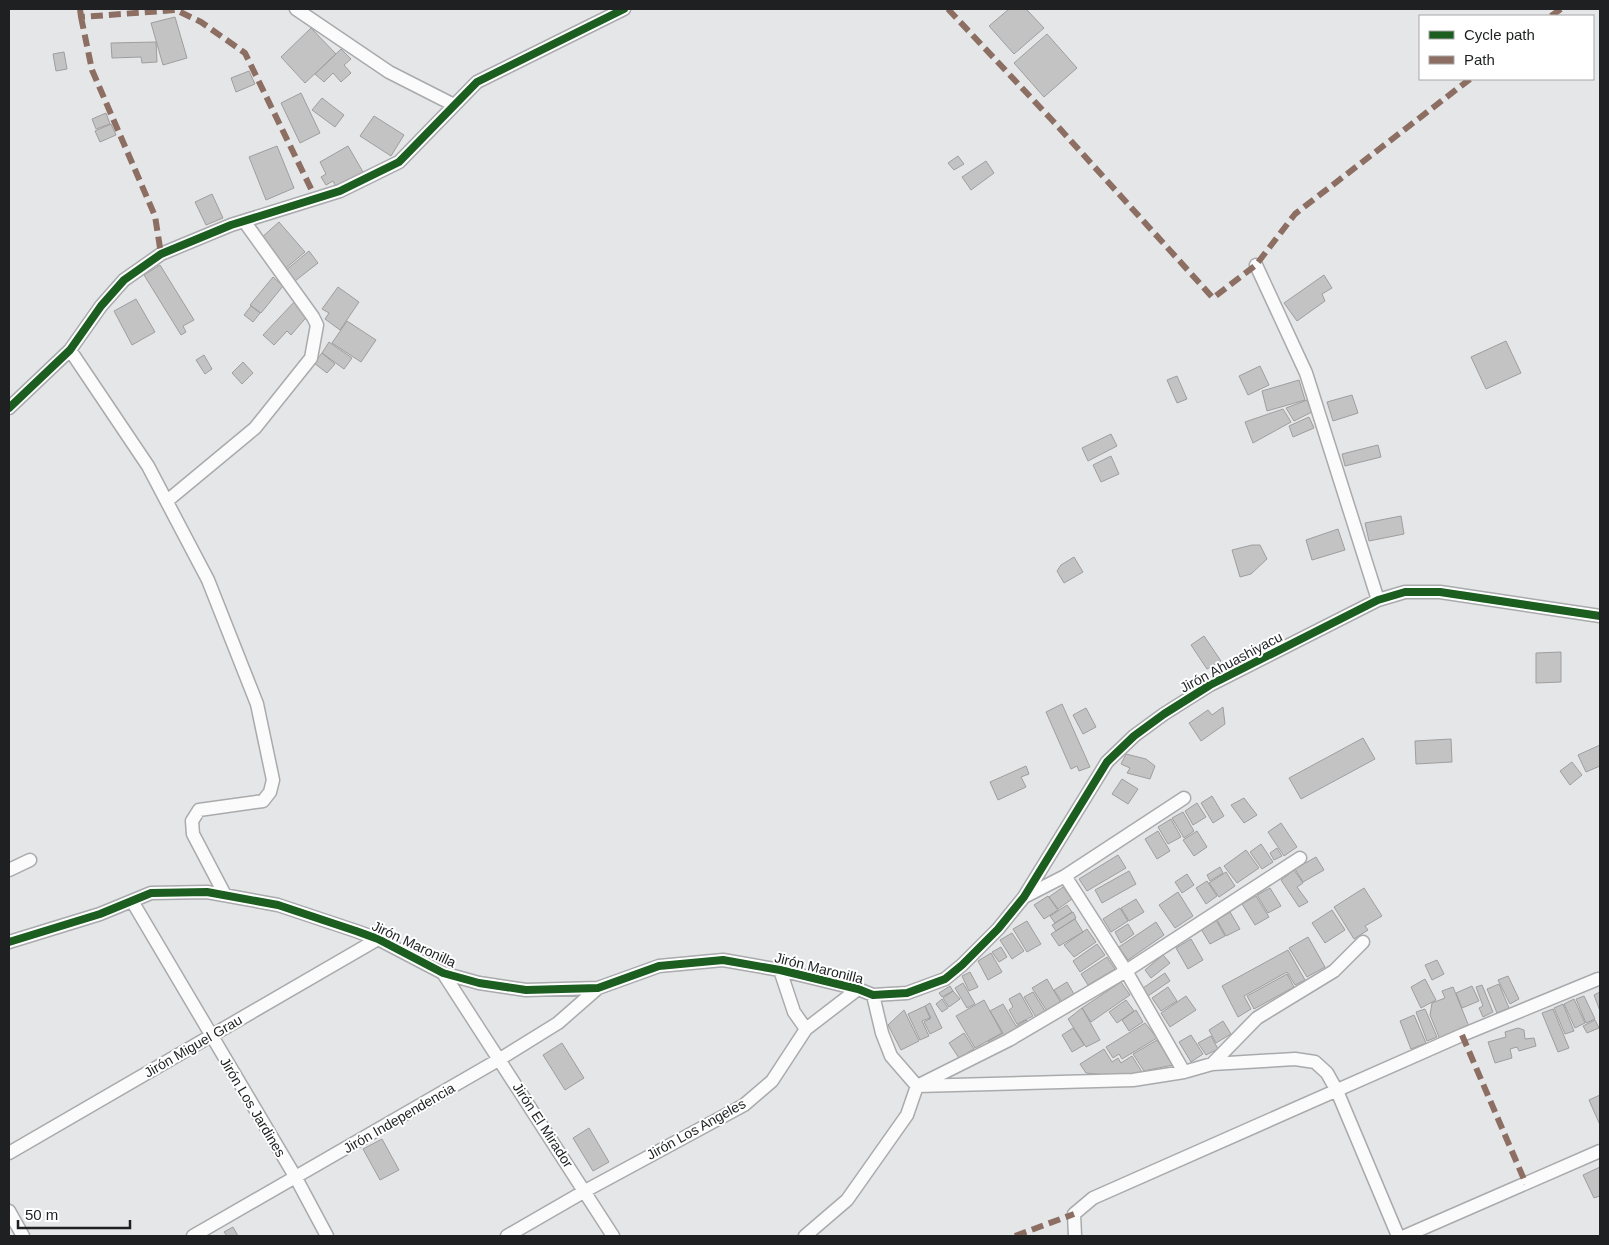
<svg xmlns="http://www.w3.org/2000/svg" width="1609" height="1245" font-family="Helvetica,sans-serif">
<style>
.building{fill:#c3c3c4;stroke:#9f9e9f}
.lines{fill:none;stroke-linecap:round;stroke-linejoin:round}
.minor-casing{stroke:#a9aaac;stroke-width:15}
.minor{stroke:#fbfbfc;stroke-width:12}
.quiet{stroke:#8d6e63;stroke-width:6;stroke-dasharray:12 6;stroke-linecap:butt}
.cycleway-casing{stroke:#fff;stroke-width:11}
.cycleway{stroke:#1b5e20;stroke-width:8}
.labels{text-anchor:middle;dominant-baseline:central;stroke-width:4;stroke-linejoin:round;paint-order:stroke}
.street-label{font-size:14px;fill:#1f2021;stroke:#fff}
</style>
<rect width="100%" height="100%" fill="#e5e6e8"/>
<path class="building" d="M1009,9h17l18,19 -30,26 -25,-28z
M175,17l12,41 -24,7 -12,-42z
M311,28l25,26 -31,29 -24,-26z
M1047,34l30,34 -33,29 -30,-34z
M156,42l1,20 -15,1 -1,-6 -29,1 -1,-15z
M341,49l10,10 -7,6 7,8 -10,9 -8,-9 -9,9 -9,-8z
M64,52l3,17 -11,2 -3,-17z
M249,71l6,13 -19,8 -5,-14z
M301,93l19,40 -20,10 -19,-40z
M322,98l22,17 -9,12 -23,-17z
M106,113l4,11 -14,5 -4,-10z
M374,116l30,19 -13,21 -31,-20z
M111,124l5,11 -16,7 -5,-11z
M277,146l17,42 -28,12 -17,-43z
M348,146l15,26 -27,15 -3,-6 -7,4 -5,-8 5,-3 -6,-12z
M958,156l6,8 -10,6 -6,-7z
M986,161l8,12 -23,17 -9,-13z
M212,194l11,24 -17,7 -11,-23z
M279,222l26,30 -19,16 -25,-30z
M309,251l9,12 -23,18 -9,-11z
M160,265l34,55 -11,6 3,6 -5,3 -37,-60z
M1324,275l8,13 -10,6 3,7 -28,20 -13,-18z
M273,277l10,9 -22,27 -11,-8z
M338,287l21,15 -19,28 -15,-11 4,-6 -7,-4z
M136,299l19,33 -23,13 -18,-34z
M296,300l14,13 -19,22 -4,-4 -13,14 -11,-10z
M251,306l9,7 -7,9 -9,-7z
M347,321l29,19 -15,22 -29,-19z
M1506,341l15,32 -35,16 -15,-32z
M329,342l23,16 -8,11 -22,-16z
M322,353l13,11 -8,9 -13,-10z
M204,355l8,14 -7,5 -9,-14z
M243,362l10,11 -11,11 -10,-11z
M1260,366l9,19 -21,10 -9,-19z
M1177,376l10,23 -10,4 -10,-23z
M1299,380l6,20 -38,11 -5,-20z
M1352,395l6,18 -25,8 -6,-19z
M1307,400l5,12 -18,9 -8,-13z
M1283,409l8,13 -38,21 -8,-21z
M1309,417l5,11 -21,9 -4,-11z
M1111,434l6,12 -29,15 -6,-13z
M1378,445l3,12 -36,9 -3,-12z
M1111,456l8,18 -18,8 -8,-17z
M1401,516l3,18 -35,7 -4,-18z
M1338,529l7,21 -33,10 -6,-20z
M1252,545h8l7,14 -16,15 -11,3 -8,-27z
M1074,557l9,15 -19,11 -7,-12 4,-6z
M1204,636l17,25 -14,8 -16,-24z
M1561,652v30l-25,1v-30z
M1062,704l28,63 -11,4 -2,-5 -6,3 -25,-57z
M1223,707l2,17 -24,17 -12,-18 19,-13 4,5z
M1086,708l10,19 -13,7 -10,-19z
M1363,738l12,21 -74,40 -12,-21z
M1451,739l1,23 -36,2 -1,-23z
M1600,745v21l-14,6 -8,-17z
M1126,754l20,5 9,7 -5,13 -23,-6 3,-5 -9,-4z
M1572,762l10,13 -12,10 -10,-14z
M1026,766l3,8 -8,3 5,10 -28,13 -8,-18z
M1122,779l16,10 -10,15 -16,-10z
M1212,796l12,20 -11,7 -12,-20z
M1244,798l13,17 -13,8 -13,-18z
M1197,803l9,14 -13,8 -8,-14z
M1183,812l11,19 -10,7 -12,-20z
M1171,819l10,18 -13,7 -10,-17z
M1281,823l16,24 -13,9 -16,-24z
M1158,831l12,20 -13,8 -12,-20z
M1197,831l10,16 -13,9 -11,-16z
M1261,844l12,18 -11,7 -12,-17z
M1277,848l5,8 -8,4 -4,-7z
M1246,850l13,18 -22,15 -13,-17z
M1118,855l8,13 -39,23 -8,-12z
M1316,857l8,13 -21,12 -8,-13z
M1220,867l3,6 -13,8 -3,-6z
M1294,870l9,13 -6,4 11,15 -9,5 -18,-27z
M1129,871l7,13 -34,19 -7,-13z
M1226,872l9,14 -16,11 -10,-14z
M1187,874l7,11 -12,8 -7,-11z
M1207,881l10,15 -11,8 -10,-16z
M1063,887l9,12 -14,10 -9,-12z
M1270,888l11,18 -13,7 -11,-18z
M1364,888l18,28 -17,10 3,4 -14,9 -20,-32z
M1178,892l15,24 -18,12 -16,-23z
M1048,896l10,14 -14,9 -10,-14z
M1256,896l13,21 -14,8 -13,-21z
M1136,899l8,13 -15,9 -8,-13z
M1067,905l5,7 -17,11 -5,-7z
M1120,908l8,13 -17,11 -8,-13z
M1332,910l13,20 -20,13 -13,-20z
M1073,912l3,6 -20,13 -4,-6z
M1230,912l10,17 -14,7 -9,-16z
M1075,919l8,13 -24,14 -8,-12z
M1216,920l9,16 -15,8 -9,-15z
M1027,921l14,23 -14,8 -14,-23z
M1156,922l8,13 -36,25 -9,-13z
M1128,924l6,10 -13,9 -6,-11z
M1087,929l9,13 -22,15 -10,-12z
M1012,933l12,18 -12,8 -12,-19z
M1308,937l17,30 -18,10 -18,-29z
M1191,939l12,21 -15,9 -12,-21z
M1097,944l8,11 -25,17 -7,-11z
M1001,947l6,10 -8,5 -7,-10z
M1288,950l17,30 -10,5 -8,-13 -43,24 7,13 -13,8 -16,-31z
M991,953l11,19 -14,8 -10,-19z
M1163,955l7,8 -19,15 -6,-8z
M1107,957l8,12 -27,16 -7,-11z
M1437,960l7,14 -12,6 -7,-15z
M970,972l8,15 -9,4 -7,-15z
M1165,973l5,8 -22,15 -5,-8z
M1287,974l7,13 -40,22 -7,-13z
M1508,976l11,23 -9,5 -12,-24z
M1047,979l14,24 -14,8 -15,-23z
M1425,979l11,21 -15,8 -10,-21z
M1067,982l7,12 -12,8 -8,-12z
M1121,982l9,13 -39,27 -9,-14z
M963,983l12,21 -8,4 -12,-20z
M1499,984l10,24 -12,5 -10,-24z
M1482,985l11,27 -10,5 -4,-9 4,-2 -7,-19z
M950,986l3,5 -11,6 -3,-4z
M1472,986l7,15 -17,7 -6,-15z
M1168,987l9,14 -16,10 -9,-13z
M1453,987l17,42 -29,13 -11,-27 2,-12 13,-5 -3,-7z
M953,991l7,8 -11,8 -6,-9z
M1033,992l14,22 -10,5 -13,-22z
M1600,992v19l-6,-16z
M1020,993l13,23 -16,8 -8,-14 4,-3 -4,-8z
M1186,996l10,14 -26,17 -9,-14z
M1584,996l11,23 -9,4 -10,-24z
M942,999l6,9 -6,4 -6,-8z
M1574,999l11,24 -10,5 -11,-24z
M984,1000l18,33 -27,15 -19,-32z
M1126,1000l8,11 -17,12 -8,-11z
M930,1003l12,25 -12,6 -6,-12 7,-4 -6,-12z
M1003,1004l13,22 10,-6 2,2 -38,22 -2,-3 15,-8 -13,-22z
M1563,1004l11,27 -9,3 -11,-26z
M925,1006l5,12 -8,3 7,15 -9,4 -12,-26z
M1082,1008l18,32 -14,7 -18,-28z
M1425,1009l12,28 -10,4 -11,-29z
M1553,1009l16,39 -11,4 -16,-39z
M904,1010l15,31 -18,9 -13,-25z
M1136,1010l7,12 -14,9 -7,-11z
M1414,1015l12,28 -15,6 -11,-28z
M1595,1020l4,8 -12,5 -4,-7z
M1223,1021l8,13 -15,9 -7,-13z
M1145,1023l12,15 -35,21 -3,-5 -6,4 -7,-11z
M1073,1028l11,17 -12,7 -10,-17z
M1518,1028l6,2 1,9 9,-1 2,8 -17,5 -2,-4 -7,2 2,9 -17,5 -7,-21 18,-5 -1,-5z
M964,1033l10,16 -15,9 -10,-15z
M1191,1035l12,19 -12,8 -12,-20z
M1211,1036l7,13 -12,6 -8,-12z
M1157,1040l16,25 -29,6 -11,-17z
M562,1043l22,35 -19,12 -22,-35z
M1104,1049l8,13 6,-4 3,5 11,-7 10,16 -19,5 -37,-4 -6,-9z
M1600,1095v30l-11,-25z
M589,1128l20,34 -16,9 -20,-33z
M382,1139l17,31 -19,10 -17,-31z
M1600,1167v29l-6,2 -11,-23z
M233,1227l5,9h-11l-3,-4z"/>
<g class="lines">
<defs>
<path id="minor" d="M296,9l93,63 65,33
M1256,265l50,108 72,227
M70,350l78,116 60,114 49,124 16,76 -3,12 -7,9 -64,9 -7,11 1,13 32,61
M9,408l61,-58 31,-44 23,-26 37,-26 70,-29 109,-34 59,-29 78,-80 147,-73
M167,501l88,-73 56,-70 6,-33 -4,-8 -69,-96
M9,870l21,-10
M1065,876l119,-78
M1024,897l41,-21 61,95 58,101
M132,901l164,277 31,58
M9,942l91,-28 51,-21 56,-1 71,13 78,26 22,8 65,34 36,10 47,7 72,-2 61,-22 64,-6 57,10 78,19 15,6 34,-2 38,-14 17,-14 36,-36 26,-32 83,-135 27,-26 30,-22 46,-29 168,-85 27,-8h35l160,24
M780,970l14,42 12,17
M443,973l170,263
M873,995l9,38 9,23 26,30
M1212,1064l45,-46 77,-47 29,-29
M921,1084l88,-44 117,-69 174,-113
M917,1086l216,-6 51,-8 28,-8 83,-5 20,3 12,11 10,18 61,145
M9,1153l369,-214
M9,1211l14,25
M193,1236l307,-177 58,-36 40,-35
M507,1236l78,-45 159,-86 28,-24 34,-52 52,-40
M805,1236l42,-36 60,-85 10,-29
M1075,1236l-1,-22 19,-16 369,-163 136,-56
M1405,1236l195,-85"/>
</defs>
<use href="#minor" class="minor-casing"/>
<use href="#minor" class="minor"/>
<path class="quiet" d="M80,9l1,8 95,-7 25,12 44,31 71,146
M948,9l104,111 161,178 43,-33 39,-51 175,-135
M1551,16l10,-7
M81,17l11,53 63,146 6,38
M1462,1035l64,149
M1015,1236l59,-22"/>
<defs>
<path id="cycleway" d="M9,408l61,-58 31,-44 23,-26 37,-26 70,-29 109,-34 59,-29 78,-80 147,-73
M9,942l91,-28 51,-21 56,-1 71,13 78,26 22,8 65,34 36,10 47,7 72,-2 61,-22 64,-6 57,10 78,19 15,6 34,-2 38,-14 17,-14 36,-36 26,-32 83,-135 27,-26 30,-22 46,-29 168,-85 27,-8h35l160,24"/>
</defs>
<use href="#cycleway" class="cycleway-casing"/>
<use href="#cycleway" class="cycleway"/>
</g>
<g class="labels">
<g class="street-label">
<text transform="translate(1231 662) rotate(-28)">Jirón Ahuashiyacu</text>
<text transform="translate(414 944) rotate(25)">Jirón Maronilla</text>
<text transform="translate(819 968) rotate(14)">Jirón Maronilla</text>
<text transform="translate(193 1046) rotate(-30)">Jirón Miguel Grau</text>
<text transform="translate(253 1107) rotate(59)">Jirón Los Jardines</text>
<text transform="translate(399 1118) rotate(-30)">Jirón Independencia</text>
<text transform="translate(543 1125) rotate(57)">Jirón El Mirador</text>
<text transform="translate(696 1129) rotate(-29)">Jirón Los Angeles</text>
</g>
</g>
<rect width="1609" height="1245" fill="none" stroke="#1f2021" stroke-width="20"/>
<rect x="1419" y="15" width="175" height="65" fill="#ffffff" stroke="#a5a6a6"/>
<rect x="1429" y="31" width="25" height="8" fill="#1b5e20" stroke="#a5a6a6"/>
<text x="1464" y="40" font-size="15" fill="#1f2021">Cycle path</text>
<rect x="1429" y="56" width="25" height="8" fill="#8d6e63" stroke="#a5a6a6"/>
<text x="1464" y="65" font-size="15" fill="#1f2021">Path</text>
<path d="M18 1220v8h112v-8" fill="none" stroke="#1f2021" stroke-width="2.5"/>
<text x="25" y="1220" font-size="15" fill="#1f2021" stroke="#ffffff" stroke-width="4" paint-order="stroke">50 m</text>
</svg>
